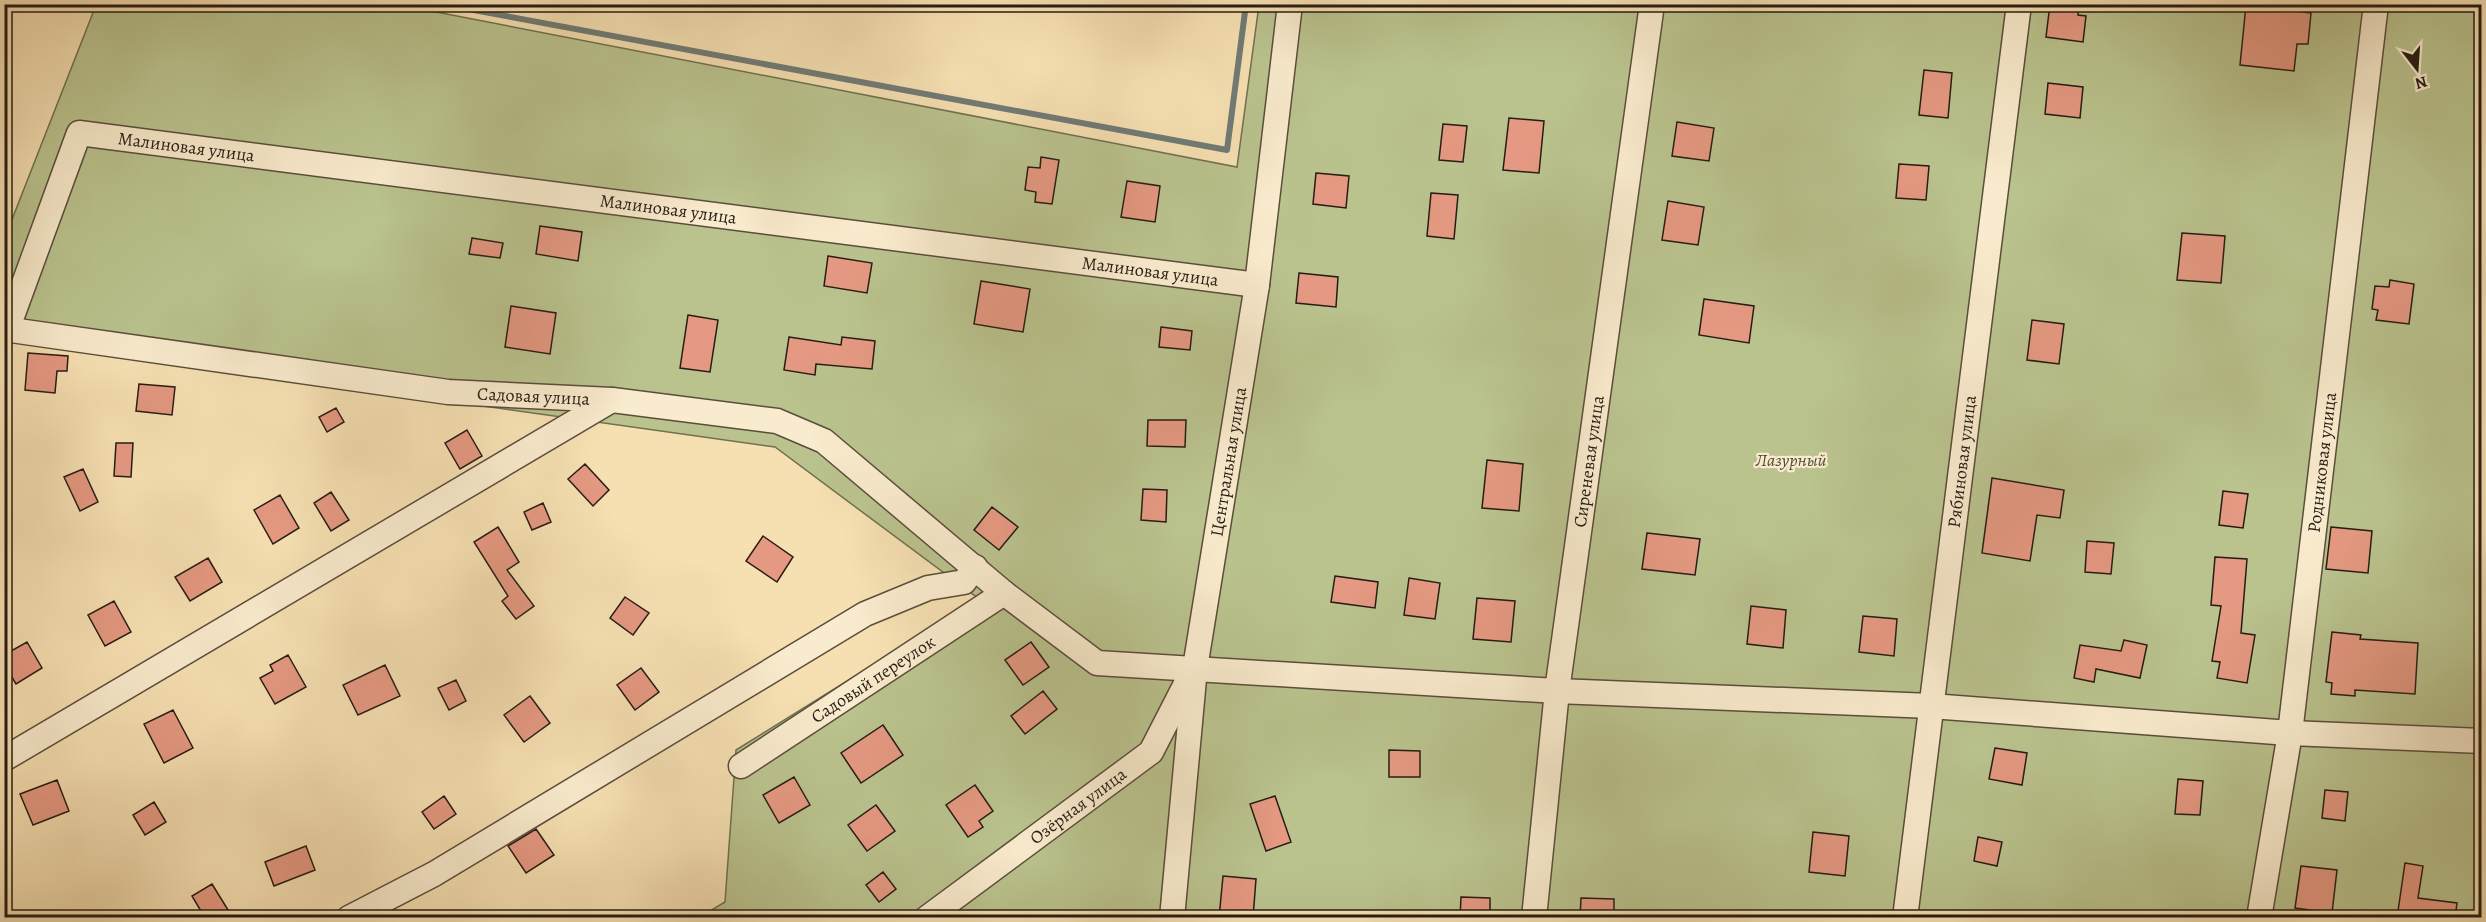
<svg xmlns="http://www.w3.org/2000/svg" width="2486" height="922" font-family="Alegreya,serif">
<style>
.green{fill:#bac38e;stroke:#707051;stroke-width:1.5}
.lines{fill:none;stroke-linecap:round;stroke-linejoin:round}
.stream{stroke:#707b76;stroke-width:6}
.building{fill:#e59982;stroke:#261c14;stroke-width:1.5}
.minor-casing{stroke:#5a4d3c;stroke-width:27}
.minor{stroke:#f9ebcd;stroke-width:24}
.labels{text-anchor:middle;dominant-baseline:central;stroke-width:4.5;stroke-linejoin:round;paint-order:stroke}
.street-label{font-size:18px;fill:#261c14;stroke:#f9ebcd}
.park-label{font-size:18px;font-style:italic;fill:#524e39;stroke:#f9ebcd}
</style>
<rect width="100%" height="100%" fill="#f6e0b2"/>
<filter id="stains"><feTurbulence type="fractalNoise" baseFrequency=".00333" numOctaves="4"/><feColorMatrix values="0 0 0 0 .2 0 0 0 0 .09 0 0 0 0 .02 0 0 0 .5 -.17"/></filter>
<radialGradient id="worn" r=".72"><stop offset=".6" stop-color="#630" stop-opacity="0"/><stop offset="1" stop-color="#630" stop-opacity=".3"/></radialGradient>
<path class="green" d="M96,5h304l837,162 22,-162h1222v912l-1328,1v-3l-4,3 -449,-1 25,-15 11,-152 243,-151 -204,-152 -770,-108 -1,-99z"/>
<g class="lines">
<path class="stream" d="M441,4l786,146 19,-146"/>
</g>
<path class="building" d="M2050,4h29l-1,11 8,1 -3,26 -37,-5z
M2246,5l65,8 -3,31h-11l-3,27 -54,-6z
M1924,70l28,3 -4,45 -29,-3z
M2048,83l35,4 -3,31 -35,-4z
M1509,118l35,3 -5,52 -36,-3z
M1677,122l37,6 -5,33 -37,-5z
M1443,124l24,2 -4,36 -24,-2z
M1041,157l18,3 -7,44 -17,-2 1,-10 -11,-2 3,-23 12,1z
M1899,164l30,2 -3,34 -30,-2z
M1316,173l33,3 -3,32 -33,-4z
M1127,181l33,5 -5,36 -34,-5z
M1431,193l27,2 -4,44 -27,-3z
M1668,201l36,6 -6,38 -36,-5z
M540,226l42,6 -4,29 -42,-7z
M2182,233l43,3 -4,47 -44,-3z
M472,238l31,5 -3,15 -31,-4z
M828,256l44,7 -5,30 -43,-7z
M1299,273l39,4 -2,30 -40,-4z
M2390,280l24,4 -5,40 -33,-4 2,-10 -6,-1 3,-23 14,1z
M981,281l49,8 -7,43 -49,-8z
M1704,299l50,7 -5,37 -50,-8z
M511,306l45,7 -6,41 -45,-7z
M688,315l30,5 -8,52 -30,-4z
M2032,320l32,4 -5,40 -32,-4z
M1161,327l31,4 -2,19 -31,-3z
M789,337l52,8 1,-8 33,4 -3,28 -56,-5 -1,11 -31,-5z
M28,353l40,3 -1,15h-10l-2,22 -30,-3z
M139,384l36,3 -3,28 -36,-4z
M336,408l8,14 -17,10 -8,-15z
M1148,420h38l-1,27 -38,-1z
M467,430l15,26 -22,13 -15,-26z
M116,443h17l-2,34 -17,-1z
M1487,460l36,4 -4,47 -37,-3z
M585,464l24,26 -16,16 -25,-27z
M83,469l15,33 -18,9 -16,-34z
M1992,478l72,12 -4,28 -23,-3 -7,46 -48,-8z
M1143,489l24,1 -1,32 -25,-2z
M2223,491l25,3 -5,34 -24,-3z
M331,492l18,28 -18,11 -17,-28z
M280,495l19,33 -26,16 -19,-34z
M543,503l8,19 -19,8 -8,-18z
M992,507l26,20 -19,23 -25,-20z
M498,527l21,35 -12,8 27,36 -18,13 -14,-18 6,-5 -34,-54z
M2331,527l41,4 -4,42 -42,-4z
M1647,533l53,6 -5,36 -53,-6z
M763,536l30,21 -16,25 -31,-21z
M2087,541l27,2 -3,31 -26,-2z
M2215,557l32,2 -6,74 14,2 -8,48 -30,-5 3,-16 -8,-1 9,-55 -10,-1z
M208,558l14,24 -32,19 -15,-24z
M1335,576l43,6 -3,26 -44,-6z
M1409,578l31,5 -5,36 -31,-4z
M625,597l24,16 -16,22 -23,-17z
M1477,598l38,3 -4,41 -38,-3z
M114,601l17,31 -26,14 -17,-31z
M1751,606l35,4 -3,38 -36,-4z
M1863,616l34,3 -3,37 -35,-4z
M2332,632l29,3 -1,4 58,4 -3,51 -60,-4v6l-24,-2 1,-11 -6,-1z
M2124,640l23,5 -7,33 -44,-9 -2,13 -20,-4 6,-33 41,6z
M27,642l15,26 -26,16 -12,-20v-9z
M1031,642l18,25 -26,18 -18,-25z
M288,655l18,32 -31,17 -15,-26 13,-7 -3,-6z
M385,665l15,31 -42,19 -15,-30z
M641,668l18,24 -24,18 -18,-25z
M456,680l10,21 -17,9 -11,-22z
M1043,691l14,18 -32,25 -14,-18z
M530,696l20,27 -26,19 -20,-27z
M173,710l20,38 -29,15 -20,-39z
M883,725l20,30 -42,28 -20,-30z
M1995,748l32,5 -5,32 -33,-6z
M1389,750l31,1v26h-31z
M794,777l16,28 -31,18 -16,-28z
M2178,779l25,2 -3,34 -25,-1z
M57,780l12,31 -36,14 -13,-31z
M975,785l18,26 -14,10 4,6 -15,10 -22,-32z
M2325,790l23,2 -3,29 -23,-3z
M444,796l12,18 -22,15 -12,-17z
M1275,796l16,46 -25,9 -16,-47z
M154,802l12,20 -21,13 -12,-20z
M876,805l19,26 -28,20 -19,-26z
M536,829l18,26 -28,18 -18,-27z
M1813,832l36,4 -4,40 -36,-4z
M1978,837l24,5 -5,24 -23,-5z
M306,846l9,24 -41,16 -9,-24z
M2405,863l18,3 -5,32 39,5 -2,15h-58z
M2301,866l36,4 -5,43 -37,-5z
M883,872l13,17 -17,13 -13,-17z
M1223,876l33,3 -3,39h-34z
M212,884l21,34h-28l-13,-22z
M1461,897l29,1v20h-30z
M1581,898l33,1v19h-34z"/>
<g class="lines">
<defs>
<g id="minor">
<path id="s1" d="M4,329l444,63 164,8 165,21 47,20 180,152 93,70 460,28 374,15 359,27 192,8"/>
<path id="s2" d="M7,330l72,-197 1178,152"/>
<path d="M4,759l608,-359"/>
<path id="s3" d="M741,766l263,-173"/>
<path d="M349,918l85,-44 431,-260 63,-26 36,-6 11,-15"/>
<path id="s4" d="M927,918l224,-166 38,-74"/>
<path id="s5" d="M1172,918l23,-250 62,-383 33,-281"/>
<path id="s6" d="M1534,918l23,-227 95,-687"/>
<path id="s7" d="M1905,918l114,-914"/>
<path id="s8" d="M2259,918l31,-185 86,-729"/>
</g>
</defs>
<use href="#minor" class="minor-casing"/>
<use href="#minor" class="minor"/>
</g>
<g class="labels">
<g class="street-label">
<text stroke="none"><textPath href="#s2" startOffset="318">Малиновая улица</textPath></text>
<text stroke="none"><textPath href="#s2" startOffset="804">Малиновая улица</textPath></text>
<text stroke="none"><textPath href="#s2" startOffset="1290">Малиновая улица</textPath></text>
<text stroke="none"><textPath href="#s1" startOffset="534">Садовая улица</textPath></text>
<text stroke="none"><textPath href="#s5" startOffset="460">Центральная улица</textPath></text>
<text stroke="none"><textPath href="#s6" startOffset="460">Сиреневая улица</textPath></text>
<text stroke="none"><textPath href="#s7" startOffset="460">Рябиновая улица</textPath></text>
<text stroke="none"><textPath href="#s8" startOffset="460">Родниковая улица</textPath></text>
<text stroke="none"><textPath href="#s3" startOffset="158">Садовый переулок</textPath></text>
<text stroke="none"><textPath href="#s4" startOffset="188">Озёрная улица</textPath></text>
</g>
<g class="park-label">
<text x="1791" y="460">Лазурный</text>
</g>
</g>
<rect width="2486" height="922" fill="none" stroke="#f6e0b2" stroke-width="24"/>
<rect x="6" y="6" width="2474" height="910" fill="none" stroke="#261c14" stroke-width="3"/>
<rect x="12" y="12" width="2462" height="898" fill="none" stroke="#261c14" stroke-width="1.5"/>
<g transform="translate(2417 69) rotate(163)" stroke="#f9ebcd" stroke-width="4.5" paint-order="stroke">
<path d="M0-4.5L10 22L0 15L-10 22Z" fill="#261c14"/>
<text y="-9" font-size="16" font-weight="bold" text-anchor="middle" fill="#261c14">N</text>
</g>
<rect width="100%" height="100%" filter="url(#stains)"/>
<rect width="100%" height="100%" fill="url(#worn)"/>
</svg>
